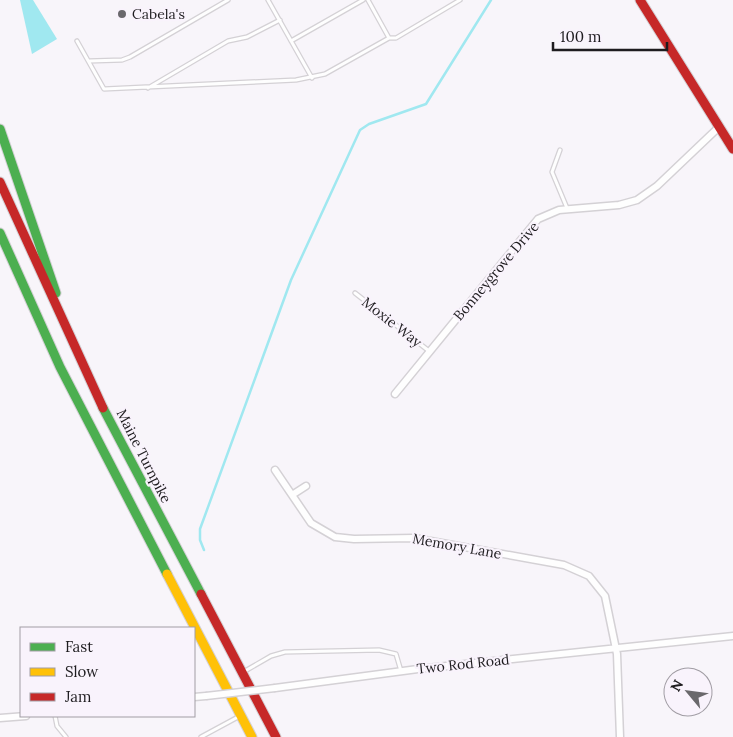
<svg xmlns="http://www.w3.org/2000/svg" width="733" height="737" font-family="Lora,serif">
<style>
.water{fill:#a0e8f0}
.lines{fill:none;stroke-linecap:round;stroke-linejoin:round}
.stream{stroke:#a0e8f0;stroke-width:2.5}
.lane-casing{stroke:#d4d1d5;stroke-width:5.5}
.street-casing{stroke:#d4d1d5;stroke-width:9}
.fast-casing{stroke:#d4d1d5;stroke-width:11}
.slow-casing{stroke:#d4d1d5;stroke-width:11}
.jam-casing{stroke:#d4d1d5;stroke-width:11}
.lane{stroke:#fefefe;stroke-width:3}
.street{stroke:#fefefe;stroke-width:6}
.fast{stroke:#4caf50;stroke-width:9}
.slow{stroke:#ffc107;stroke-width:9}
.jam{stroke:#c62828;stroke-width:9}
.street-bridge-casing{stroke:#d4d1d5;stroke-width:9;stroke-linecap:butt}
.street-bridge{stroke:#fefefe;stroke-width:6}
.poi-dot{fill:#6a686c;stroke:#f9f3fc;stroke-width:2}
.labels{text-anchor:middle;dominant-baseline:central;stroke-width:4.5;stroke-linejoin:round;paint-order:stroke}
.poi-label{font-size:14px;fill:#1e1c1f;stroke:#f9f3fc;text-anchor:start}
.street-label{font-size:14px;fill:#1e1c1f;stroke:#f9f3fc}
</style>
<rect width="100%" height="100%" fill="#f8f5fa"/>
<path class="water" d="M20,0h13l24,39 -25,15z"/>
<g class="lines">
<path class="stream" d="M204,550l-4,-10v-11l91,-249 69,-150 9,-6 57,-20 65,-104"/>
<defs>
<path id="lane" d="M268,0l44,78
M368,0l21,38
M77,41l27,48 192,-9 29,-6 64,-36h7l64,-38
M291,41l72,-41
M89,61l33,-1 8,-3 98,-57
M148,88l80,-47 19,-4 33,-17
M560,150l-8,22 15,36
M355,293l74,58
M245,671l26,-15 14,-4 94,-2 17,4 5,17
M55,716l2,10 9,11
M201,737l37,-20"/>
<path id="street" d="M395,394l143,-175 21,-9 60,-5 18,-5 20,-14 62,-59
M275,470l36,53 24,14 19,2 60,-1 150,27 25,11 16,20 12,58 3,83
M292,495l14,-9
M275,688l143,-19 315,-33
M194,697l12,-1
M0,718l26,-2"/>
<path id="fast" d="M0,129l56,164
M0,233l60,134 107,207
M103,408l98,186"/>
<path id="slow" d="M167,574l85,163"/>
<path id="jam" d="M640,0l93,149
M0,182l103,226
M201,594l75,143"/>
</defs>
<use href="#lane" class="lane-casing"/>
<use href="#street" class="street-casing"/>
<use href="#fast" class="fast-casing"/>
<use href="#slow" class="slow-casing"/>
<use href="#jam" class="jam-casing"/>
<use href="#lane" class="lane"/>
<use href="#street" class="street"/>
<use href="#fast" class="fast"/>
<use href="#slow" class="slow"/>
<use href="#jam" class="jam"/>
<defs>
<path id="street-bridge" d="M206,696l69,-8"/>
</defs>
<use href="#street-bridge" class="street-bridge-casing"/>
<use href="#street-bridge" class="street-bridge"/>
</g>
<circle class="poi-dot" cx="122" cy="14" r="5"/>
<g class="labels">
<g class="poi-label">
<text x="132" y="14">Cabela's</text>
</g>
<g class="street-label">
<text transform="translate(496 271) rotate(-50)">Bonneygrove Drive</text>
<text transform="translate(392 322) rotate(38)">Moxie Way</text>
<text transform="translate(144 456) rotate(63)">Maine Turnpike</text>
<text transform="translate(457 546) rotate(10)">Memory Lane</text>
<text transform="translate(463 664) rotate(-6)">Two Rod Road</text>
</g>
</g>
<rect x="20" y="627" width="175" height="90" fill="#f9f3fc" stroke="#a19da4"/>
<rect x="30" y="643" width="25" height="8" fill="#4caf50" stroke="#a19da4"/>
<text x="65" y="652" font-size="15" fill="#1e1c1f">Fast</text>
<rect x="30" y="668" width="25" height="8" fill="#ffc107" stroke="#a19da4"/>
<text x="65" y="677" font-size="15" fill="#1e1c1f">Slow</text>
<rect x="30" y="693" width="25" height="8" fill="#c62828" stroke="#a19da4"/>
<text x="65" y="702" font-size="15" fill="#1e1c1f">Jam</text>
<g transform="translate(688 692) rotate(299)"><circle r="24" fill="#f9f3fc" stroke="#a19da4"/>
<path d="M0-4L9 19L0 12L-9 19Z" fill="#6a686c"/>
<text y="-8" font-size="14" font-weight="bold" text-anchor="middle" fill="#1e1c1f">N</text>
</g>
<path d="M553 42v8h114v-8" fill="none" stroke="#1e1c1f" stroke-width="2.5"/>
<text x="560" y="42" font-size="15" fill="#1e1c1f" stroke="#f9f3fc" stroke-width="4" paint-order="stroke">100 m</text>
</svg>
